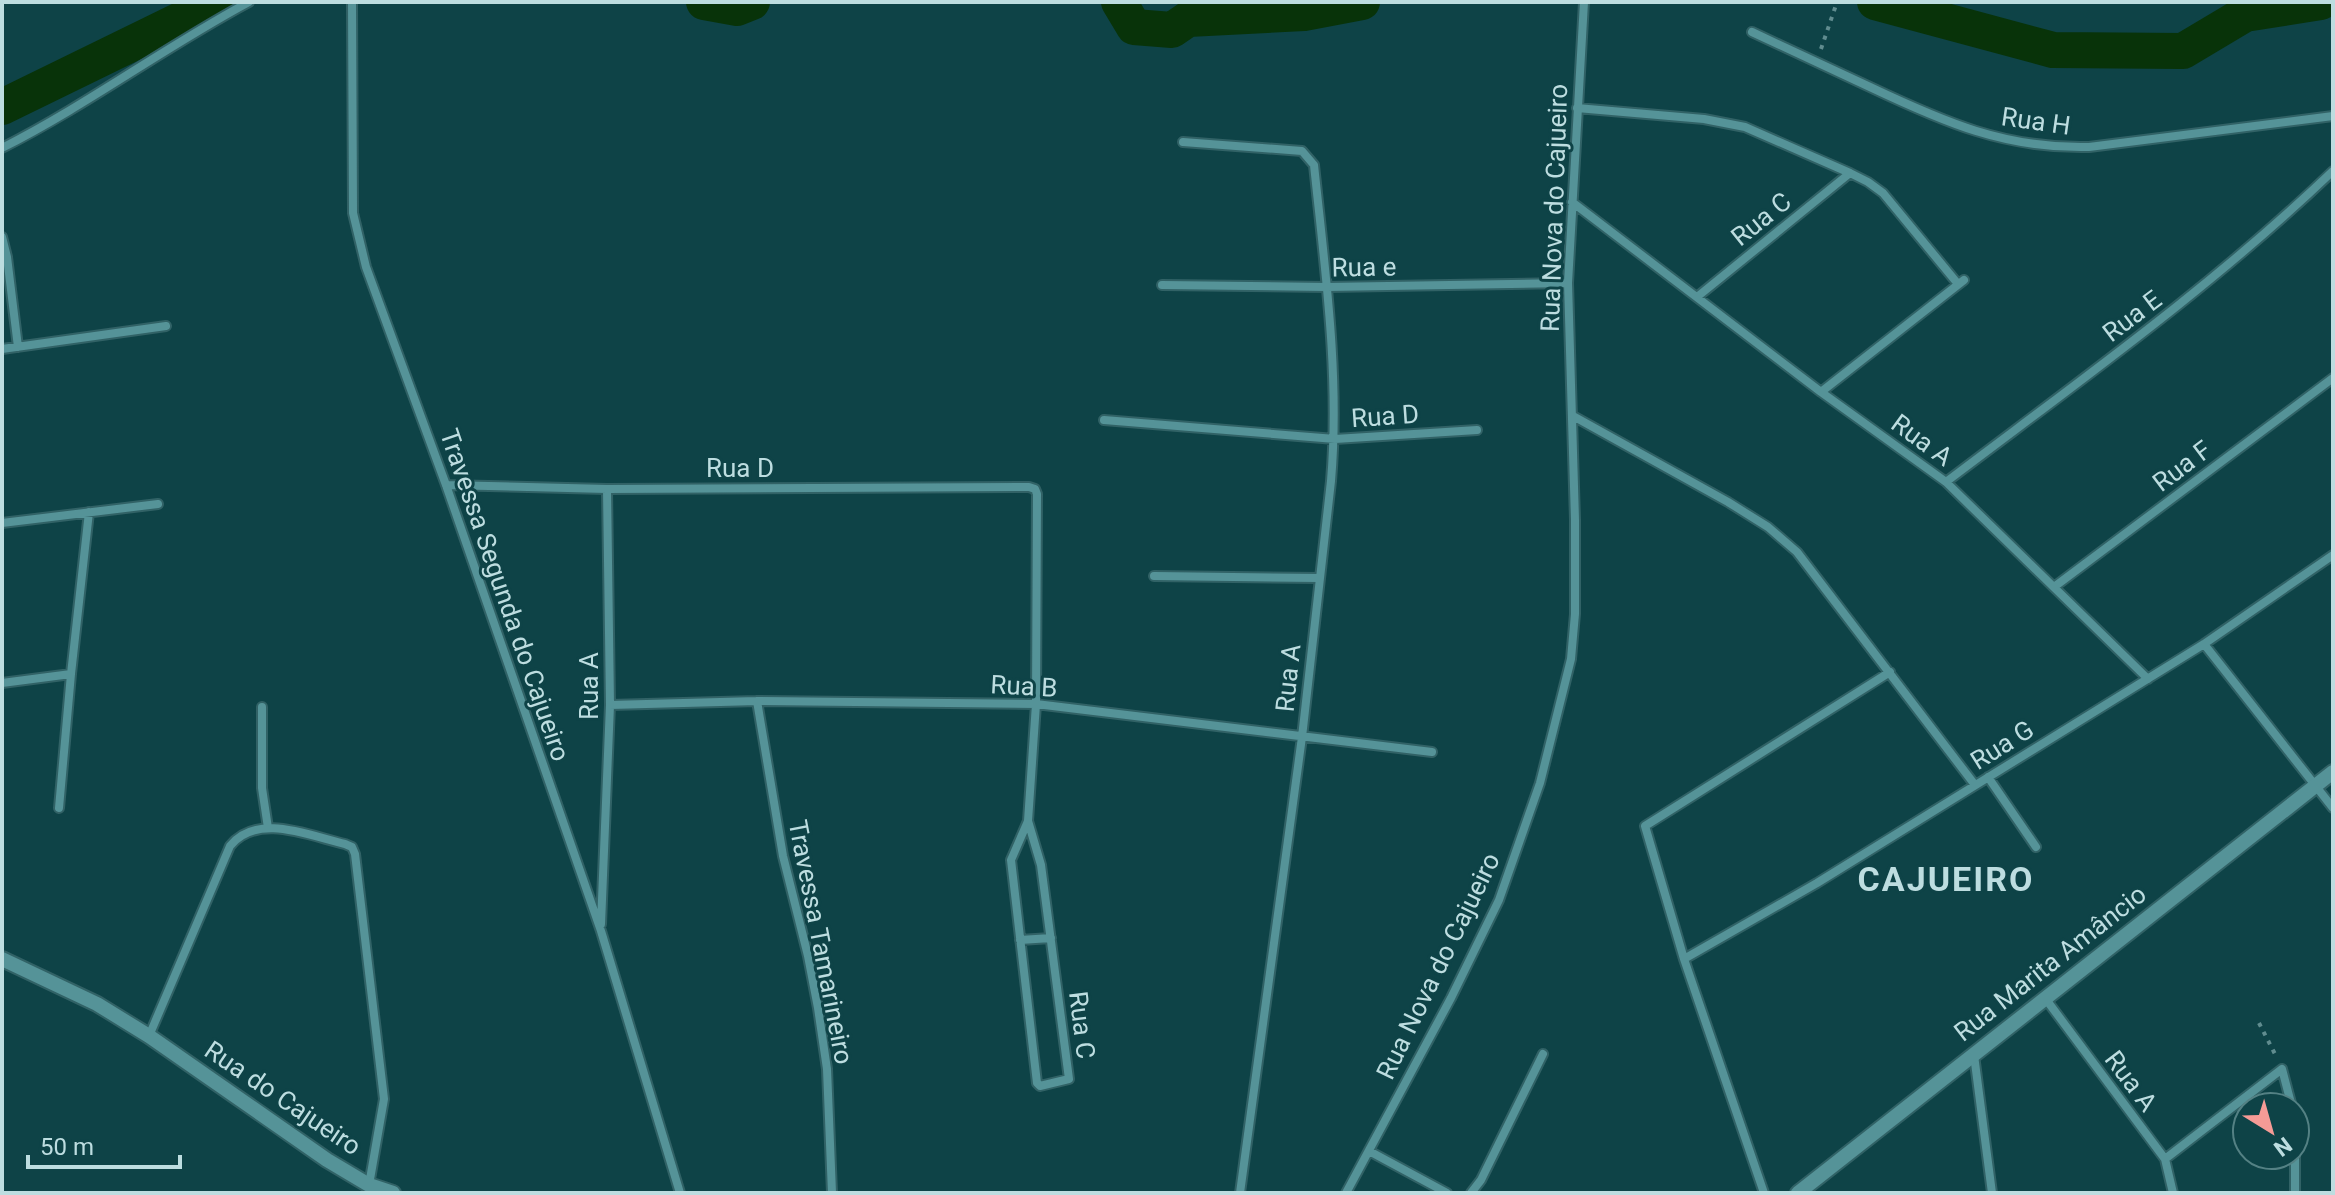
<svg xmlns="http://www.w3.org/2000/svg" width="2335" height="1195" font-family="Roboto,sans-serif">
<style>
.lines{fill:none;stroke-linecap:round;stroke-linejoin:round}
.river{stroke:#083309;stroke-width:36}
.minor-casing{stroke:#316266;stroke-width:12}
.tertiary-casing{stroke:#316266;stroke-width:18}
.path{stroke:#608c8f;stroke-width:4;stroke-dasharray:4 6;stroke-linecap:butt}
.minor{stroke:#559398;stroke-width:8}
.tertiary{stroke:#559398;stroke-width:14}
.labels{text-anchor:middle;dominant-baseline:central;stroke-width:6;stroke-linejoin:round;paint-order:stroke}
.street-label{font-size:26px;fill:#bddde0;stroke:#0e4347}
.district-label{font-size:34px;font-weight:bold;letter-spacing:2px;fill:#bddde0;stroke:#0e4347}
</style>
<rect width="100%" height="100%" fill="#0e4347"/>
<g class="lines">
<path class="river" d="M704,2l33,6 15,-6
M1119,2l15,25 38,3 16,-11 116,-6 58,-11
M1875,2l178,48 130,1 62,-37 76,-12
M2,107l215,-105"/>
<defs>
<path id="minor" d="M352,2l1,211 13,54 80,218 155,446 79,262
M1752,32c40,19 79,37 118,55 74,35 135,62 219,60l244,-31
M1577,108l127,11 41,8 105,46 18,9 15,11 75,91
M1183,142l119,9 12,14c11,105 26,211 17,316l-29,256 -62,456
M2,148c85,-43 163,-101 247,-146
M1572,202l249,190 125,90 202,197
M2,237l5,20 11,90
M1162,285l165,2 241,-4
M1697,297l153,-124
M2,349l164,-23
M1821,392l143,-112
M1573,416l155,86 40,25 29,25 178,233
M1104,420l231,19 142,-9
M1946,482c132,-100 267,-196 387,-311
M446,485l161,4 422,-2 6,2 2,5 -1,210 -8,117 -17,39 26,223 3,3 29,-7 -28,-214 -13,-44
M2,523l156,-19
M1154,576l165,2
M2054,587l279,-209
M2204,644l129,164
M2,683l69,-9
M757,701l26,155 25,100 10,52 9,61 5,124
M610,705l147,-4 279,3 396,48
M262,707v81l6,40
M1988,777l48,70
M59,808l12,-134 18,-162
M601,924l9,-219 -3,-216
M1020,940l31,-2
M1684,959l133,-76 387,-239 129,-89
M2045,998l120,161 8,34
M149,1036l81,-190c27,-34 80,-10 115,-2l7,3 3,7 29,245 -15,86
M1974,1055l18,138
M1369,1151l78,42
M2165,1159l117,-90 10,38
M1346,1193l105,-195 48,-98 41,-117 31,-124 4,-45v-94l-7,-237 16,-281
M1471,1193l10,-13 62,-126
M1764,1193l-80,-234 -39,-133 245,-154
M2295,1193v-38"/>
<path id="tertiary" d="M2,959l95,45 52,32 178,124 42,25 24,8
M1798,1193l535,-421"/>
</defs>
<use href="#minor" class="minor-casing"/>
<use href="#tertiary" class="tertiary-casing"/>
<path class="path" d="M1821,49l16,-47
M2259,1023l17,33"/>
<use href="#minor" class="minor"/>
<use href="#tertiary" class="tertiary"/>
</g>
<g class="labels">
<g class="street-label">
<text transform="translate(2036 121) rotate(8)">Rua H</text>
<text transform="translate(1554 208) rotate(-88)">Rua Nova do Cajueiro</text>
<text transform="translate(1761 219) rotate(-39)">Rua C</text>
<text transform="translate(1364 267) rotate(-1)">Rua e</text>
<text transform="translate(2132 316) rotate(-37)">Rua E</text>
<text transform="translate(1385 416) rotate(-4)">Rua D</text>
<text transform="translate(1922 440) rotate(36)">Rua A</text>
<text transform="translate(2182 466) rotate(-37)">Rua F</text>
<text x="740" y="468">Rua D</text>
<text transform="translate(505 595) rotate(71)">Travessa Segunda do Cajueiro</text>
<text transform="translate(1288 678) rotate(-84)">Rua A</text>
<text transform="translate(589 686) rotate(-90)">Rua A</text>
<text transform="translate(1024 686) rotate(3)">Rua B</text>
<text transform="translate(2002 745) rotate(-32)">Rua G</text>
<text transform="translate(821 942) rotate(79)">Travessa Tamarineiro</text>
<text transform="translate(2050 963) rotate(-38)">Rua Marita Amâncio</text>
<text transform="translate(1438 966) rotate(-64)">Rua Nova do Cajueiro</text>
<text transform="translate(1082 1025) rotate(83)">Rua C</text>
<text transform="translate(2131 1081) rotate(53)">Rua A</text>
<text transform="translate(283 1098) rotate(34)">Rua do Cajueiro</text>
</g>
<g class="district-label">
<text x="1946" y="879">CAJUEIRO</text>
</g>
</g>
<rect width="2335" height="1195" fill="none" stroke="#bddde0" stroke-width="8"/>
<g transform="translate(2271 1131) rotate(143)"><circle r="38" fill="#0e4347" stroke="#548184" stroke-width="2"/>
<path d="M0-6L14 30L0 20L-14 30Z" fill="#f59b96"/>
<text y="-12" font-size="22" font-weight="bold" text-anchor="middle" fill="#bddde0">N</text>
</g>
<path d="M28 1155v12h152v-12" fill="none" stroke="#bddde0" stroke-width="4"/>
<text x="40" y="1155" font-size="24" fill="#bddde0" stroke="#0e4347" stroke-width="6" paint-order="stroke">50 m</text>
</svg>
